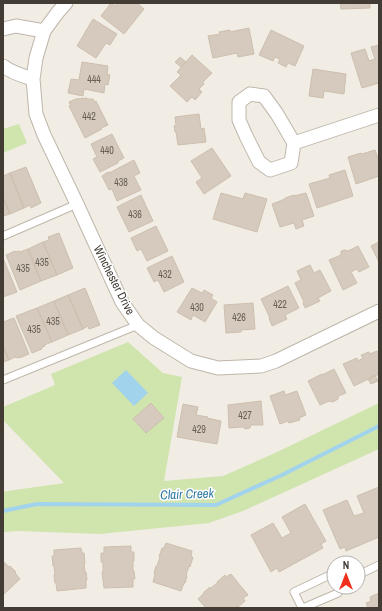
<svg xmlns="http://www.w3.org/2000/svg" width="382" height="611" font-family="'Archivo Narrow',sans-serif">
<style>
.green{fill:#d0e4ae}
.water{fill:#a2d3ec}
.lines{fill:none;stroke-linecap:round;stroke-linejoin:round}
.stream{stroke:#a2d3ec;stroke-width:4}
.building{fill:#d5cabd;stroke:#cdbfae}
.lane-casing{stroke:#bfb6ab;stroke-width:9}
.street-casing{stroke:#bfb6ab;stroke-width:15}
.lane{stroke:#fff;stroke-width:7}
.street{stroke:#fff;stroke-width:13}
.labels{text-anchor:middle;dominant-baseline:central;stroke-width:3;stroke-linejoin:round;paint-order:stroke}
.number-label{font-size:10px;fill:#686057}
.street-label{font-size:12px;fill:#433c35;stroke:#fff}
.water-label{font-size:13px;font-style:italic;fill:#317aa2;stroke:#fff}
</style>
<rect width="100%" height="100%" fill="#f1ede4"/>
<path class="green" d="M19,124l8,19 -24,10v-24z
M128,342l35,31 19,4 -18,104 59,-5 52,-23 104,-50v46l-136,62 -34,12 -109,11 -82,-3 -15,1v-40l5,-1 56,-8 -61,-63v-13l52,-22 -4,-11z"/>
<path class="water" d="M126,370l22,23 -14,13 -22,-23z"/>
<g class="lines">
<path class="stream" d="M3,511l34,-7 179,1 66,-30 97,-49"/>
</g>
<path class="building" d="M111,3l4,3 2,-3h20l7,6 -20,25 -23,-18z
M340,3h30v5l-29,1z
M93,19l24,15 -7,11 -4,-2 -10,15 -19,-12z
M249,28l5,26 -16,3 -1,-4 -24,5 -5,-22 12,-2 -1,-2 11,-2v2z
M271,30l33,16 -9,20 -7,-3 -2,4 -8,-4 2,-4 -5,-2 -2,4 -14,-6z
M379,45v38l-17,5 -11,-35 14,-4 4,12 6,-2 -4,-12z
M192,55l20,18 -9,9 1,2 -5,5 3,3 -7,8 -3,-3 -5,5 -17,-16 11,-11 -4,-3z
M180,57l6,5 -5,5 -6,-5z
M82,62l26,4 -1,8 3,1 -2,10 -3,-1 -1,9 -20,-4 -1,7 -15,-3 3,-14 8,1z
M313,69l33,5 -2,20 -20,-3 -1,7 -14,-2z
M87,98v1h6l1,3 2,-1 12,24 -7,3 1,1 -17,9 -16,-32h2l-2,-4 7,-3z
M199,114l2,15 3,-1 2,14 -28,3 -2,-13h-1l-1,-6 2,-1 -1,-8z
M112,134l12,24 -6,3v2l-18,9 -7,-13 4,-2 -6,-13z
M212,148l19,28 -27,18 -8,-12 6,-4 -11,-17z
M375,150l4,11v15l-23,8 -8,-27 13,-4 1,1z
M134,160l6,13 -6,3 7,14 -24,11 -5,-12 -3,1 -7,-14 6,-4 1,1z
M26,167l15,36 -10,5 -1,-3 -6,3 -14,-35z
M345,170l8,26 -36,12 -8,-24 21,-6 -1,-3z
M10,173l14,35 -14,6 -7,-17v-21z
M221,193l22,6 2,-6 22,6 -10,33 -44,-13z
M306,193l8,23 -12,4 2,6 -8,3 -2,-6 -14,4 -8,-23 13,-5v-1l9,-3v1z
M141,195l12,26 -24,11 -12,-25z
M3,197l7,17 -7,2z
M156,226l12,25 -21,10 -6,-12 -4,2 -6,-13z
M59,233l14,35 -16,7 -14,-33 6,-2 -1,-3z
M43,242l14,33 -16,6 -13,-32z
M379,242v20l-8,-16z
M358,246l11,21 -10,5 -2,-3 -6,3 6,11 -14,7 -14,-30 12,-5v-4l4,-1 3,1z
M28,249l13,32 -21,9 -14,-35 9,-4 1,1 3,-1 1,1z
M172,256l12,26 -20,10 -6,-12 -4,2 -7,-14z
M3,258l14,34 -14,5z
M310,265l4,8 6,-3 11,21 -13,7 2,3 -15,7 -2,-5 1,-1 -9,-19 6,-3 -4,-9z
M288,286l11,22 -14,7 2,4 -15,7 -3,-8h1l-9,-19z
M85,288l15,37 -11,4 -1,-3 -5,3 -15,-34z
M192,288l10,5 2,-3 9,5 -2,3 6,4 -12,20 -12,-7 -2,5 -14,-8z
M68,295l15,34 -15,6 -14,-34z
M54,301l14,34 -16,7 -15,-34z
M253,303l2,26 -14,1v2l-15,1 -2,-28z
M37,308l15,34 -8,3 1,1 -4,2 1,1 -10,4 -16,-37z
M14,318l15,36 -10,4v-1l-3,1 -1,-1 -6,3 -6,-14v-24z
M3,346l6,14 -6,2z
M377,351l2,4v19l-25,12 -11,-22 14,-6 1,3 5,-3 -2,-3 8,-3 1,2z
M334,369l12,24 -8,3v3l-5,3 -4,-1 -9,4 -12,-24 14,-7v1z
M375,375l3,6 -7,3 -3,-5z
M284,391l1,4 12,-4 9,24 -7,3 1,2 -11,3 -1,-2 -8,3 -10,-28z
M261,401l2,24h-12l-1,3 -5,1 -2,-2 -14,1 -1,-23z
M151,403l13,15 -18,15 -13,-14z
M183,404l15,3 -2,8 12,2 -1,1 14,3 -4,23 -40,-7z
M379,487v50l-33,14 -1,-4 -5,2 -17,-39 24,-10 7,16 10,-3 -7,-17z
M305,504l21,37 -5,3 2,4 -44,24 -2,-4 -6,4 -20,-37 22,-12 9,15 9,-5 -9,-16z
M166,543l26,8 -1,6h2l-3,10 -1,-1 -3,9 1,1 -2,7h-1l-3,8 -28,-9 2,-8 -1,-1 2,-7h1l3,-9h-1l3,-9h2z
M131,546v6h3v9h-1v10h1l1,8h-2v8l-29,1 -2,-16h1v-10h-2v-9h3v-6z
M81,548l1,5h2l1,10h-1l1,9h1l1,8h-1v8l-29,3 -1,-8h-1l-1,-8h1l-1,-9h-1l-1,-10h2v-6z
M3,561l6,6 1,-1 6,6 -1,1 5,6 -17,16z
M231,574l17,21 -5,3 2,3 -7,6 -1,-1 -3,2h-28l-8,-9 6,-6v-1l6,-5v2l8,-7h-1l8,-7 1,2z
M379,593v15h-11l-2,-5 5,-2 -1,-4z"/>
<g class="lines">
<defs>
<path id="lane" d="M3,236l74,-32
M3,380l135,-55
M358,575l21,-10
M302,608l-8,-16 40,-19
M303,608l35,-15 4,-6"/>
<path id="street" d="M66,3l-8,9 -14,19 -8,27 -3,21 3,35 8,21 33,69 45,98 16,23 16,13 37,23 27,7 43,-2 15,-5 103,-50
M3,29l13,-3 28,5
M3,66c9,7 20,10 30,13
M250,94l14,2 13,18 17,29 -3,20 -21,7 -11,-8 -13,-26 -7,-16v-18z
M294,143l85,-28"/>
</defs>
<use href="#lane" class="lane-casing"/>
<use href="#street" class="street-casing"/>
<use href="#lane" class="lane"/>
<use href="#street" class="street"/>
</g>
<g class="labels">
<g class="number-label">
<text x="94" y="79">444</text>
<text x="89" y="116">442</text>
<text x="107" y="150">440</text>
<text x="121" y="182">438</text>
<text x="135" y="214">436</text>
<text x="42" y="262">435</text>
<text x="23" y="268">435</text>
<text x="165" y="274">432</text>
<text x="280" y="304">422</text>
<text x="197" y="307">430</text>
<text x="239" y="317">426</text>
<text x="53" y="321">435</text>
<text x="34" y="329">435</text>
<text x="245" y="415">427</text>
<text x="199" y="429">429</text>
</g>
<g class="street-label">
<text transform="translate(114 280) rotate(63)">Winchester Drive</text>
</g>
<g class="water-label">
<text transform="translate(187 494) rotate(-2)">Clair Creek</text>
</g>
</g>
<rect width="382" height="611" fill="none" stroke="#433c35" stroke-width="8"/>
<g transform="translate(346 575)"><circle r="19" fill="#ffffff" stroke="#b4b1ae"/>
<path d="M0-3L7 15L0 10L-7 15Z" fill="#f02f1d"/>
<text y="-6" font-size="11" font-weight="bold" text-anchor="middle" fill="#433c35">N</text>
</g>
</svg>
